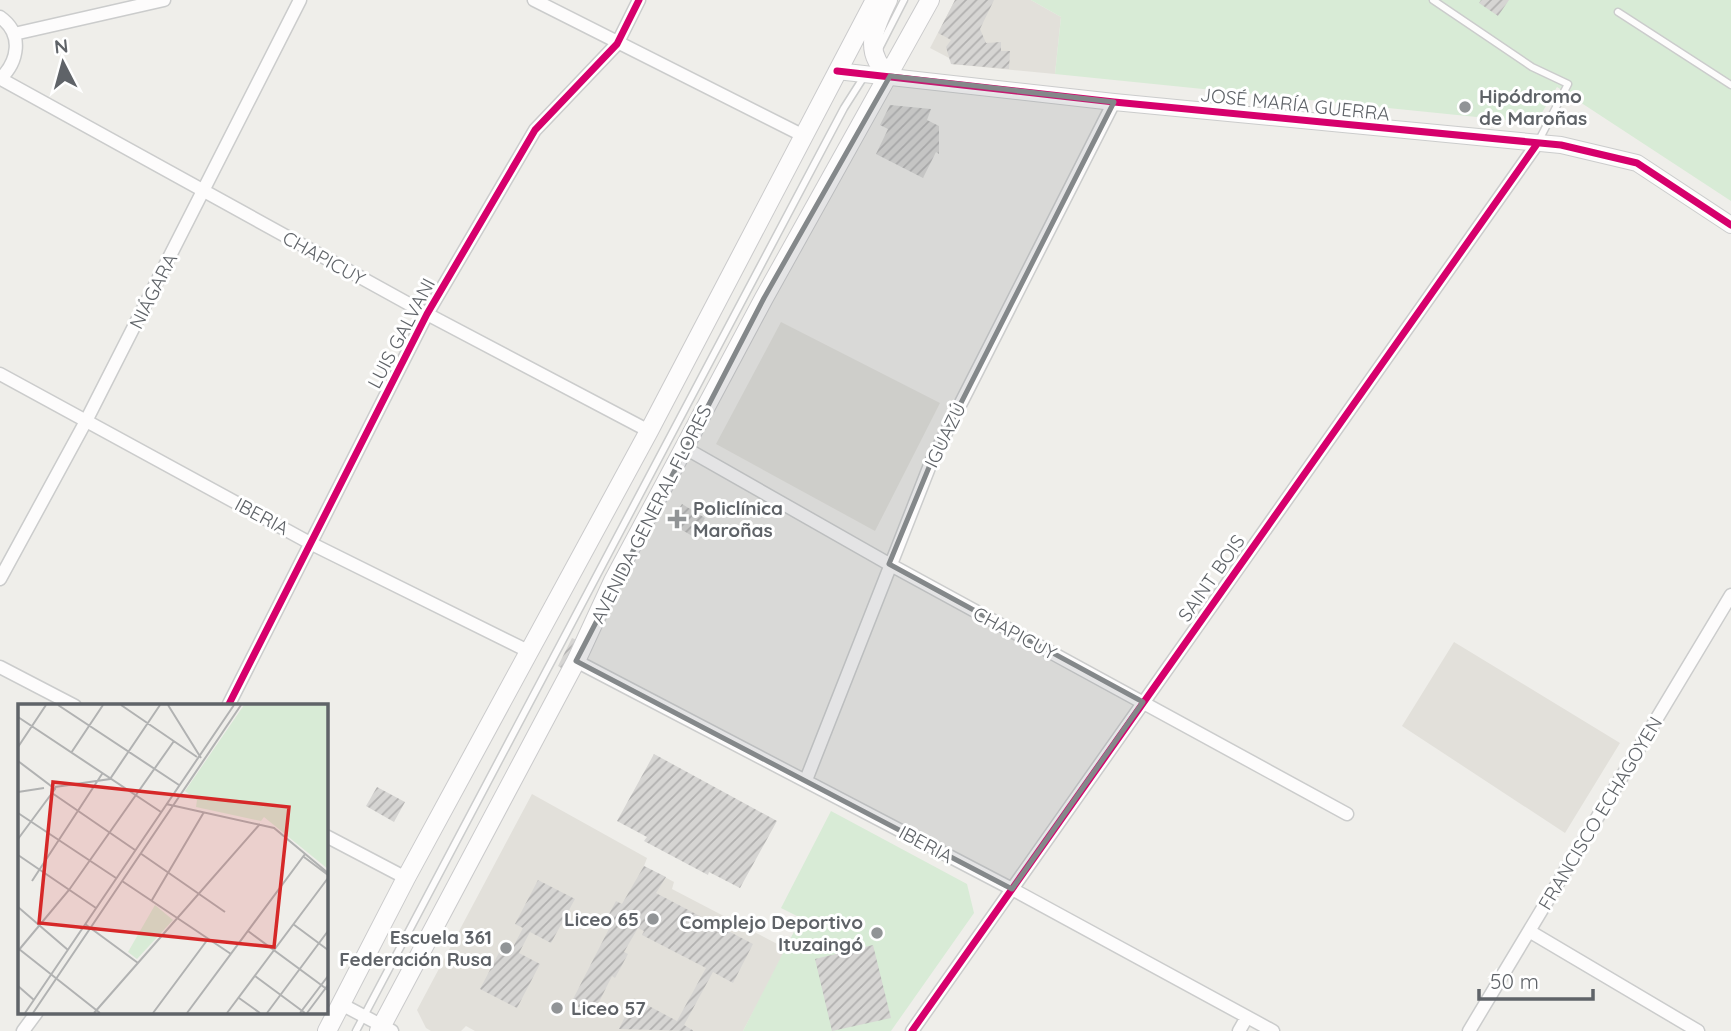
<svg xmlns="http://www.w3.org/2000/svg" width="1731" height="1031" font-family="Quicksand,sans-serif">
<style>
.education{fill:#e2e0da}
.green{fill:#d8ebd6}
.building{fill:url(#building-hatch)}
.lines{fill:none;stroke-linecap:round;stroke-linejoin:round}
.service-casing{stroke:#cbcccc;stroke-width:9}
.minor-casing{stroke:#cbcccc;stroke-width:15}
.tertiary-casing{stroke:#cbcccc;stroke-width:18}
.secondary-casing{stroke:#cacacb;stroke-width:20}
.service{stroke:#fdfcfc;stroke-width:6}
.minor{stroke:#fdfcfc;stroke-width:12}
.tertiary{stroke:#fdfcfc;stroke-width:16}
.secondary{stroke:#fdfcfc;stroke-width:18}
.cycleway-casing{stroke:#fff;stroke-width:11}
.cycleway{stroke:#d6006c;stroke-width:7}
.marked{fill:#84888a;fill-opacity:0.2;stroke:#84888a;stroke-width:5;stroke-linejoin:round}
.poi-dot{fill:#919496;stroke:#fff;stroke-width:2.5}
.labels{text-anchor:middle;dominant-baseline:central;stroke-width:6;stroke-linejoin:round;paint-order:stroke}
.poi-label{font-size:19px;font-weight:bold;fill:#5f6368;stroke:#fff;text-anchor:start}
.street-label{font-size:19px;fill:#5f6368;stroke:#fff}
.inset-road{fill:none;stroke:#b1b2b2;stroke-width:2}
.view{fill:#d62828;fill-opacity:0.15;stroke:#d62828;stroke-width:3.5}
.inset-edge{fill:none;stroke:#5f6368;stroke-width:3.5}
</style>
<defs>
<pattern id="building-hatch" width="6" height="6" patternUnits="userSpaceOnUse" patternTransform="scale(1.75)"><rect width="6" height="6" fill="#d6d5d3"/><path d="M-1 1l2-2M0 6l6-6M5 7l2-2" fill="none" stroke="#b1b0af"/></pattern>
</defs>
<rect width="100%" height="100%" fill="#efeeea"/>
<path class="education" d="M955,0h76l30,17 -6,57 -104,-10v-5l-21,-11z
M781,322l159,81 -65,128 -159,-87z
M1454,642l166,101 -55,90 -163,-107z
M532,794l115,64 -3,8 30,16 -2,7 115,60 -44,82h-268l-9,-5 -5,5h-30l-5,-3 -9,-18z"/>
<path class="green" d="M1031,0h700v201l-174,-114 -21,36 -481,-49 6,-57z
M831,811l136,73 7,29 -83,118h-148l58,-113 -20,-10z"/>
<path class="building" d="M955,0h39l-14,29 6,14 15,-1v9h9l-1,18 -58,-5 -5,-17 5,-7 -13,-7z
M1481,0h28l-11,16 -19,-13z
M890,105l41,4 -4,11 12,6v28l-3,-2 -13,26 -47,-24 12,-25 -8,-4z
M682,504l23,14 -11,19 -24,-14z
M572,638l5,2 -14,29 -5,-3z
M654,754l123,67 -37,67 -31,-16 -1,3 -64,-34 3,-4 -30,-16z
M377,787l28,15 -11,20 -28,-16z
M644,866l22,11 -10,16 97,51 -20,39 -20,-11 -29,53 10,6 -75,-2 15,-31 43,23 29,-53 -64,-33 2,-4 -6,-3 -14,24 4,2 -13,24 -3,-2 -19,38 -22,-11 43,-84 -6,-3 8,-15 6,3z
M538,880l37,19 -24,44 -21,-11 -11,21 21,11 -23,44 -37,-19 23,-44 9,4 11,-21 -8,-4z
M873,945l18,73 -59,13 -17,-72z"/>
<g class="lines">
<defs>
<path id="service" d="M1433,0l99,67 36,17 -30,58
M1618,12l113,73
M880,47l24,-47
M356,1031l488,-923 21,-33"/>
<path id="minor" d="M534,0l268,135
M0,17c24,17 18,45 0,62
M14,34l150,-34
M1,79l426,235 222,117
M0,374l310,169 218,108
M685,448l204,116 458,250
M0,579l86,-158 214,-421
M576,661l436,228 261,142
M0,667l75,39
M228,706l199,-392 108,-184 82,-86 22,-44
M806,780l126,-320 182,-358
M326,836l80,42
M1529,931l169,100
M341,1004l51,27
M23,1031l14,-19
M912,1031l625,-887
M1239,1031l8,-14
M1469,1031l262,-436"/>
<path id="tertiary" d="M837,71l277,31 447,43 76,18 94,62"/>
<path id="secondary" d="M888,0c-14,28 -26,53 2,76
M327,1031l79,-153 243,-447 226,-431
M379,1031l197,-370 37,-80 151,-283 166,-298"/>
</defs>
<use href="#service" class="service-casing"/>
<use href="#minor" class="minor-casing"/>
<use href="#tertiary" class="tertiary-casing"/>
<use href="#secondary" class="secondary-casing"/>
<use href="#service" class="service"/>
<use href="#minor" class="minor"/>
<use href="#tertiary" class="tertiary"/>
<use href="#secondary" class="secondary"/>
<defs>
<path id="cycleway" d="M837,71l277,31 447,43 76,18 94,62
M228,706l199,-392 108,-184 82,-86 22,-44
M912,1031l625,-887"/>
</defs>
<use href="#cycleway" class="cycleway-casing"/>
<use href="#cycleway" class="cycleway"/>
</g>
<path class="marked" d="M890,76l224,26 -182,358 -43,104 254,138 -131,187 -436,-228 188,-363z"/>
<g class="poi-dot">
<circle cx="1465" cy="107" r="7"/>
<path d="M673.5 508.5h7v7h7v7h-7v7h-7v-7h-7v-7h7z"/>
<circle cx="653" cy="919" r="7"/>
<circle cx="877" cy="933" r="7"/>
<circle cx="506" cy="948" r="7"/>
<circle cx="557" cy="1008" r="7"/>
</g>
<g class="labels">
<g class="poi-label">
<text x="1479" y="96">Hipódromo<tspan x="1479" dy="22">de Maroñas</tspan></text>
<text x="693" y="508">Policlínica<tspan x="693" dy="22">Maroñas</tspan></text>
<text x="639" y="919" text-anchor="end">Liceo 65</text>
<text x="863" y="922" text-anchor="end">Complejo Deportivo<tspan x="863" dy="22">Ituzaingó</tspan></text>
<text x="492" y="937" text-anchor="end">Escuela 361<tspan x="492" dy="22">Federación Rusa</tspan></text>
<text x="571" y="1008">Liceo 57</text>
</g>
<g class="street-label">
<text transform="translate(1295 104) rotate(6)">JOSÉ MARÍA GUERRA</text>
<text transform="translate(324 258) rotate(29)">CHAPICUY</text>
<text transform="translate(153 291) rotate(-63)">NIÁGARA</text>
<text transform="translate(401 333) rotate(-62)">LUIS GALVANI</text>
<text transform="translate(945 435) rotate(-64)">IGUAZÚ</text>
<text transform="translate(651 514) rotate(-63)">AVENIDA GENERAL FLORES</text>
<text transform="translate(262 516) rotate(28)">IBERIA</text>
<text transform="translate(1211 578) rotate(-55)">SAINT BOIS</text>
<text transform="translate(1015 633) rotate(28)">CHAPICUY</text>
<text transform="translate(1600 813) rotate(-59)">FRANCISCO ECHAGOYEN</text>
<text transform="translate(926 844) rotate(28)">IBERIA</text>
</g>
</g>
<g transform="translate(18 704)">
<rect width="310" height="310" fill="#efeeea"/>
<path d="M226,1h84v164l-64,-52 -3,4 -65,-14 1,-7 -12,-9zM137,201l18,15 -36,39 -9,-7z" fill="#d8ebd6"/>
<path class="inset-road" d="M40,1l121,80M103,1l76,52M150,1l33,53M0,13l143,95M0,43l28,-42M53,49l32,-48M0,57l37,28 -37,50M37,83l55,-8 50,-74M0,88l26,-4M34,89l83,57M148,100l108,24 54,45M0,109l98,65M122,149l85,59M0,151l78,53M286,153l24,18M14,177l70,-107M104,177l109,73M134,196l52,-88M0,203l50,43M67,220l53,39M275,220l35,26M230,227l80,59M1,245l81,64M0,247l51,-61 105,-149M237,272l50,37M0,282l16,14M221,294l21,15M7,309l209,-308M15,309l208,-308M76,309l166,-189M135,309l55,-74M169,309l118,-159M209,309l101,-135M249,309l61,-82M282,309l28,-37M289,309l21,-28"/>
<path class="view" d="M35,78l236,25 -15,140 -235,-24z"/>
<rect width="310" height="310" class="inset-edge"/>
</g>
<g transform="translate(63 63) rotate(354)" stroke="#ffffff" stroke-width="5" paint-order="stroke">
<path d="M0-5L12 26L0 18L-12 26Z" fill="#5f6368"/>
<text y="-10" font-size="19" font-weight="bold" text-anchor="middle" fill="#5f6368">N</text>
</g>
<path d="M1479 989v10h114v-10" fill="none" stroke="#5f6368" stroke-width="3.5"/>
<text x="1490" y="989" font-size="21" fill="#5f6368" stroke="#ffffff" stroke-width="5" paint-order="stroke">50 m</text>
</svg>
